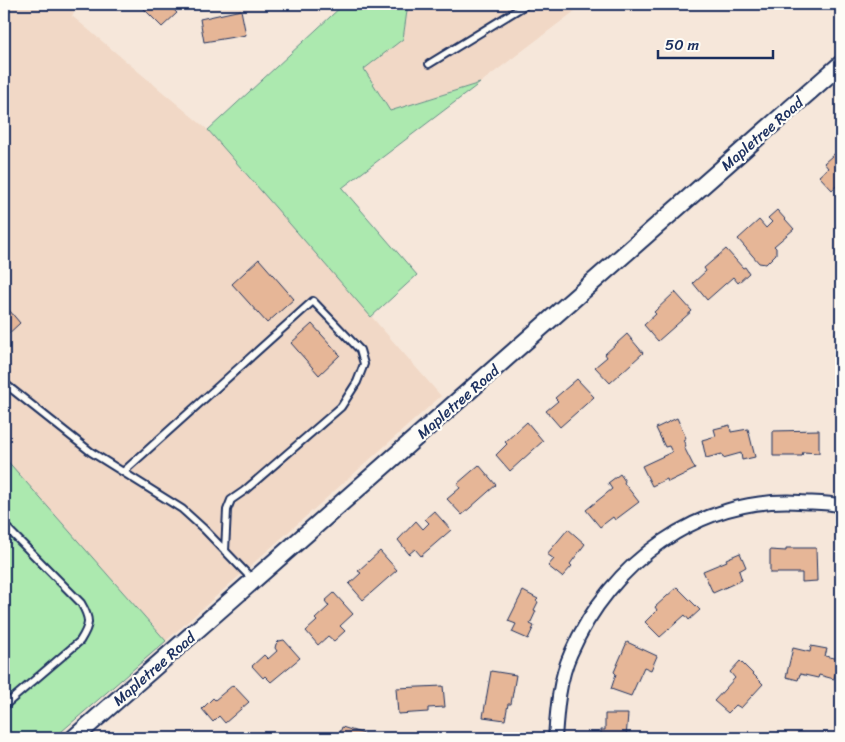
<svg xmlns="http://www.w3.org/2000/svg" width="845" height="742" font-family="Sriracha,sans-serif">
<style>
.built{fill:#f1d8c6}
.green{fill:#ace9af;stroke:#648c86}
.building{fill:#e6b697;stroke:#1b2f5e}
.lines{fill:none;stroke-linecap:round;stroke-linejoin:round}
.service-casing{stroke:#1b2f5e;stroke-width:10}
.minor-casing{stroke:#1b2f5e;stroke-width:16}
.tertiary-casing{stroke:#1b2f5e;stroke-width:20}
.service{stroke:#fdfcf7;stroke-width:6}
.minor{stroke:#fdfcf7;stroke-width:12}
.tertiary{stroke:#fdfcf7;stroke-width:16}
.labels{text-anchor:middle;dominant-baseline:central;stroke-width:4.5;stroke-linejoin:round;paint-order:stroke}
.street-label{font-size:15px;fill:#1b2f5e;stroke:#fdfcf7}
</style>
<rect width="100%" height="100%" fill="#f6e7da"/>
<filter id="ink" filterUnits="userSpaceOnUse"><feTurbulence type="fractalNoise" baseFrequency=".02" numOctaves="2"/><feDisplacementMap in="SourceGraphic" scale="10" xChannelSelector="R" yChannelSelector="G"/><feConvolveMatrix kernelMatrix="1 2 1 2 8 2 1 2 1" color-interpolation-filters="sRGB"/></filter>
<g filter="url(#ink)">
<path class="built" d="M4,4h75l-7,12 136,114 233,266 -275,245 -162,-184z
M408,4h176l-104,79 -90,28 -26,-42 39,-30z"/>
<path class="green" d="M344,4h64l-5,35 -39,30 26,42 90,-28 -138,105 75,87 -46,42 -163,-187z
M4,457l162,184 -112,97h-50z"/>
<path class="building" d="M145,4h23l9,9 -15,14 -20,-20z
M241,10l5,25 -42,7 -4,-23z
M841,148v34l-9,8 -13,-14 9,-8 -4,-5z
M777,210l17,19 -20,17 2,2v6l-10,10 -7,-1 -21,-24 21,-19 7,8 6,-6 -4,-4z
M726,249l17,19 2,-1 4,6 -11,10 -5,-6 -26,23 -14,-17 13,-12 -2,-3z
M259,259l35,40 -27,24 -35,-39z
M675,292l17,19 -34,30 -14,-16 12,-11 -2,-2z
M4,304l16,19 -16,15z
M312,324l28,31 -21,20 -28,-32z
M627,334l16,19 -33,30 -15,-16 12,-10 -2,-3z
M577,379l17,18 -34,30 -14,-16 12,-10 -3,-3z
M677,418l9,20 -3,2 3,6 -2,1 11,22 -27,13 -1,-3 -15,7 -10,-20 30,-14 -3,-6 -4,1 -9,-19z
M527,422l16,19 -33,30 -14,-16 11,-11 -2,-2z
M730,425l1,7 17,-3 7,28 -13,3 -1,-7 -18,5 -1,-4 -16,4 -4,-18 14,-4 -2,-7z
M819,430v23l-16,-1 -1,4h-29v-25z
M479,465l17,20 -34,30 -15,-16 13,-11 -3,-4z
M620,474l5,7 -1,2 15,19 -24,18 -2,-3 -13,10 -14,-17 26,-21 -4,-6z
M434,511l17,19 -30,26 -6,-7 -6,5 -11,-14 18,-19 7,8 6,-6 -4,-4z
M568,529l17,15 -15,20 2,2 -10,11 -14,-11 6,-7 -7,-5z
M786,548h30l1,33 -15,1v-9h-32v-23l16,1z
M380,551l17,19 -34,30 -14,-16 12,-11 -3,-2z
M740,553l6,14 -7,4 3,9 -29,13 -10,-22 24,-10 -1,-2z
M677,587l23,23 -11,10 -4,-5 -25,22 -15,-15 12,-12 -2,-3z
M523,591l15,8 -2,2 2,1 -4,8 2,1 -6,13 4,2 -6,13 -16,-7 4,-8 -8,-3z
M334,593l19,21 -13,12 5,5 -11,10 -6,-5 -10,9 -12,-14 11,-10 -2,-2 14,-13 -4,-5z
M284,640l16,18 -29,24 -6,-6 -2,2 -11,-12 12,-11 4,4 9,-8 -2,-3 1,-4 3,-3z
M627,642l30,14 -6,14 -7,-3 -13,29 -20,-7 5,-15 -2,-2z
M811,646l16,3 -2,7 14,3 -5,20 -15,-4 -1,3 -18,-4 -2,6 -12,-3 7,-29 17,4z
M740,661l23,23 -22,24 -5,-3 -8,8 -14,-12 21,-23 -5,-6z
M491,671l25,4 -5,29h-3l-3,16 -22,-3z
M233,685l16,17 -24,21 -6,-7 -6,6 -11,-13 11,-11 2,2z
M443,686l2,21 -17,1v4l-30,2 -2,-26z
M605,714h23l-2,24h-25v-8h4z
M342,727l22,7 -2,4h-24z"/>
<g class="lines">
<defs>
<path id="service" d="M429,64l98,-60
M4,383l87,69 91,57 22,20 49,51
M123,472l190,-171 47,49 4,14 -7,18 -16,25 -97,84 -13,9 -4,10 -2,41
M4,525l77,78c10,17 9,22 -1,38l-76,65"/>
<path id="minor" d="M555,738c2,-28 4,-59 16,-85 39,-90 128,-157 229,-151 13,1 28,0 41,4"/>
<path id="tertiary" d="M74,738l767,-674"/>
</defs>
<use href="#service" class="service-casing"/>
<use href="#minor" class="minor-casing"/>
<use href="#tertiary" class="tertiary-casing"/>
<use href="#service" class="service"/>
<use href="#minor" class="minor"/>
<use href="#tertiary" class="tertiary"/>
</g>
</g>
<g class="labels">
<g class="street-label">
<text transform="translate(762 134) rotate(-41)">Mapletree Road</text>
<text transform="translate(458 402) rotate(-41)">Mapletree Road</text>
<text transform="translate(154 669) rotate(-41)">Mapletree Road</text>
</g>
</g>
<rect width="845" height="742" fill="none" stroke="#fdfcf7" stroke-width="20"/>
<rect x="10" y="10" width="825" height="722" fill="none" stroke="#1b2f5e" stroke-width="2" filter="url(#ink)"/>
<path d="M658 50v8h115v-8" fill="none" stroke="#1b2f5e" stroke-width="2.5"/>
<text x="665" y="50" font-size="15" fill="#1b2f5e" stroke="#fdfcf7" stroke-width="4" paint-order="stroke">50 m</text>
</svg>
